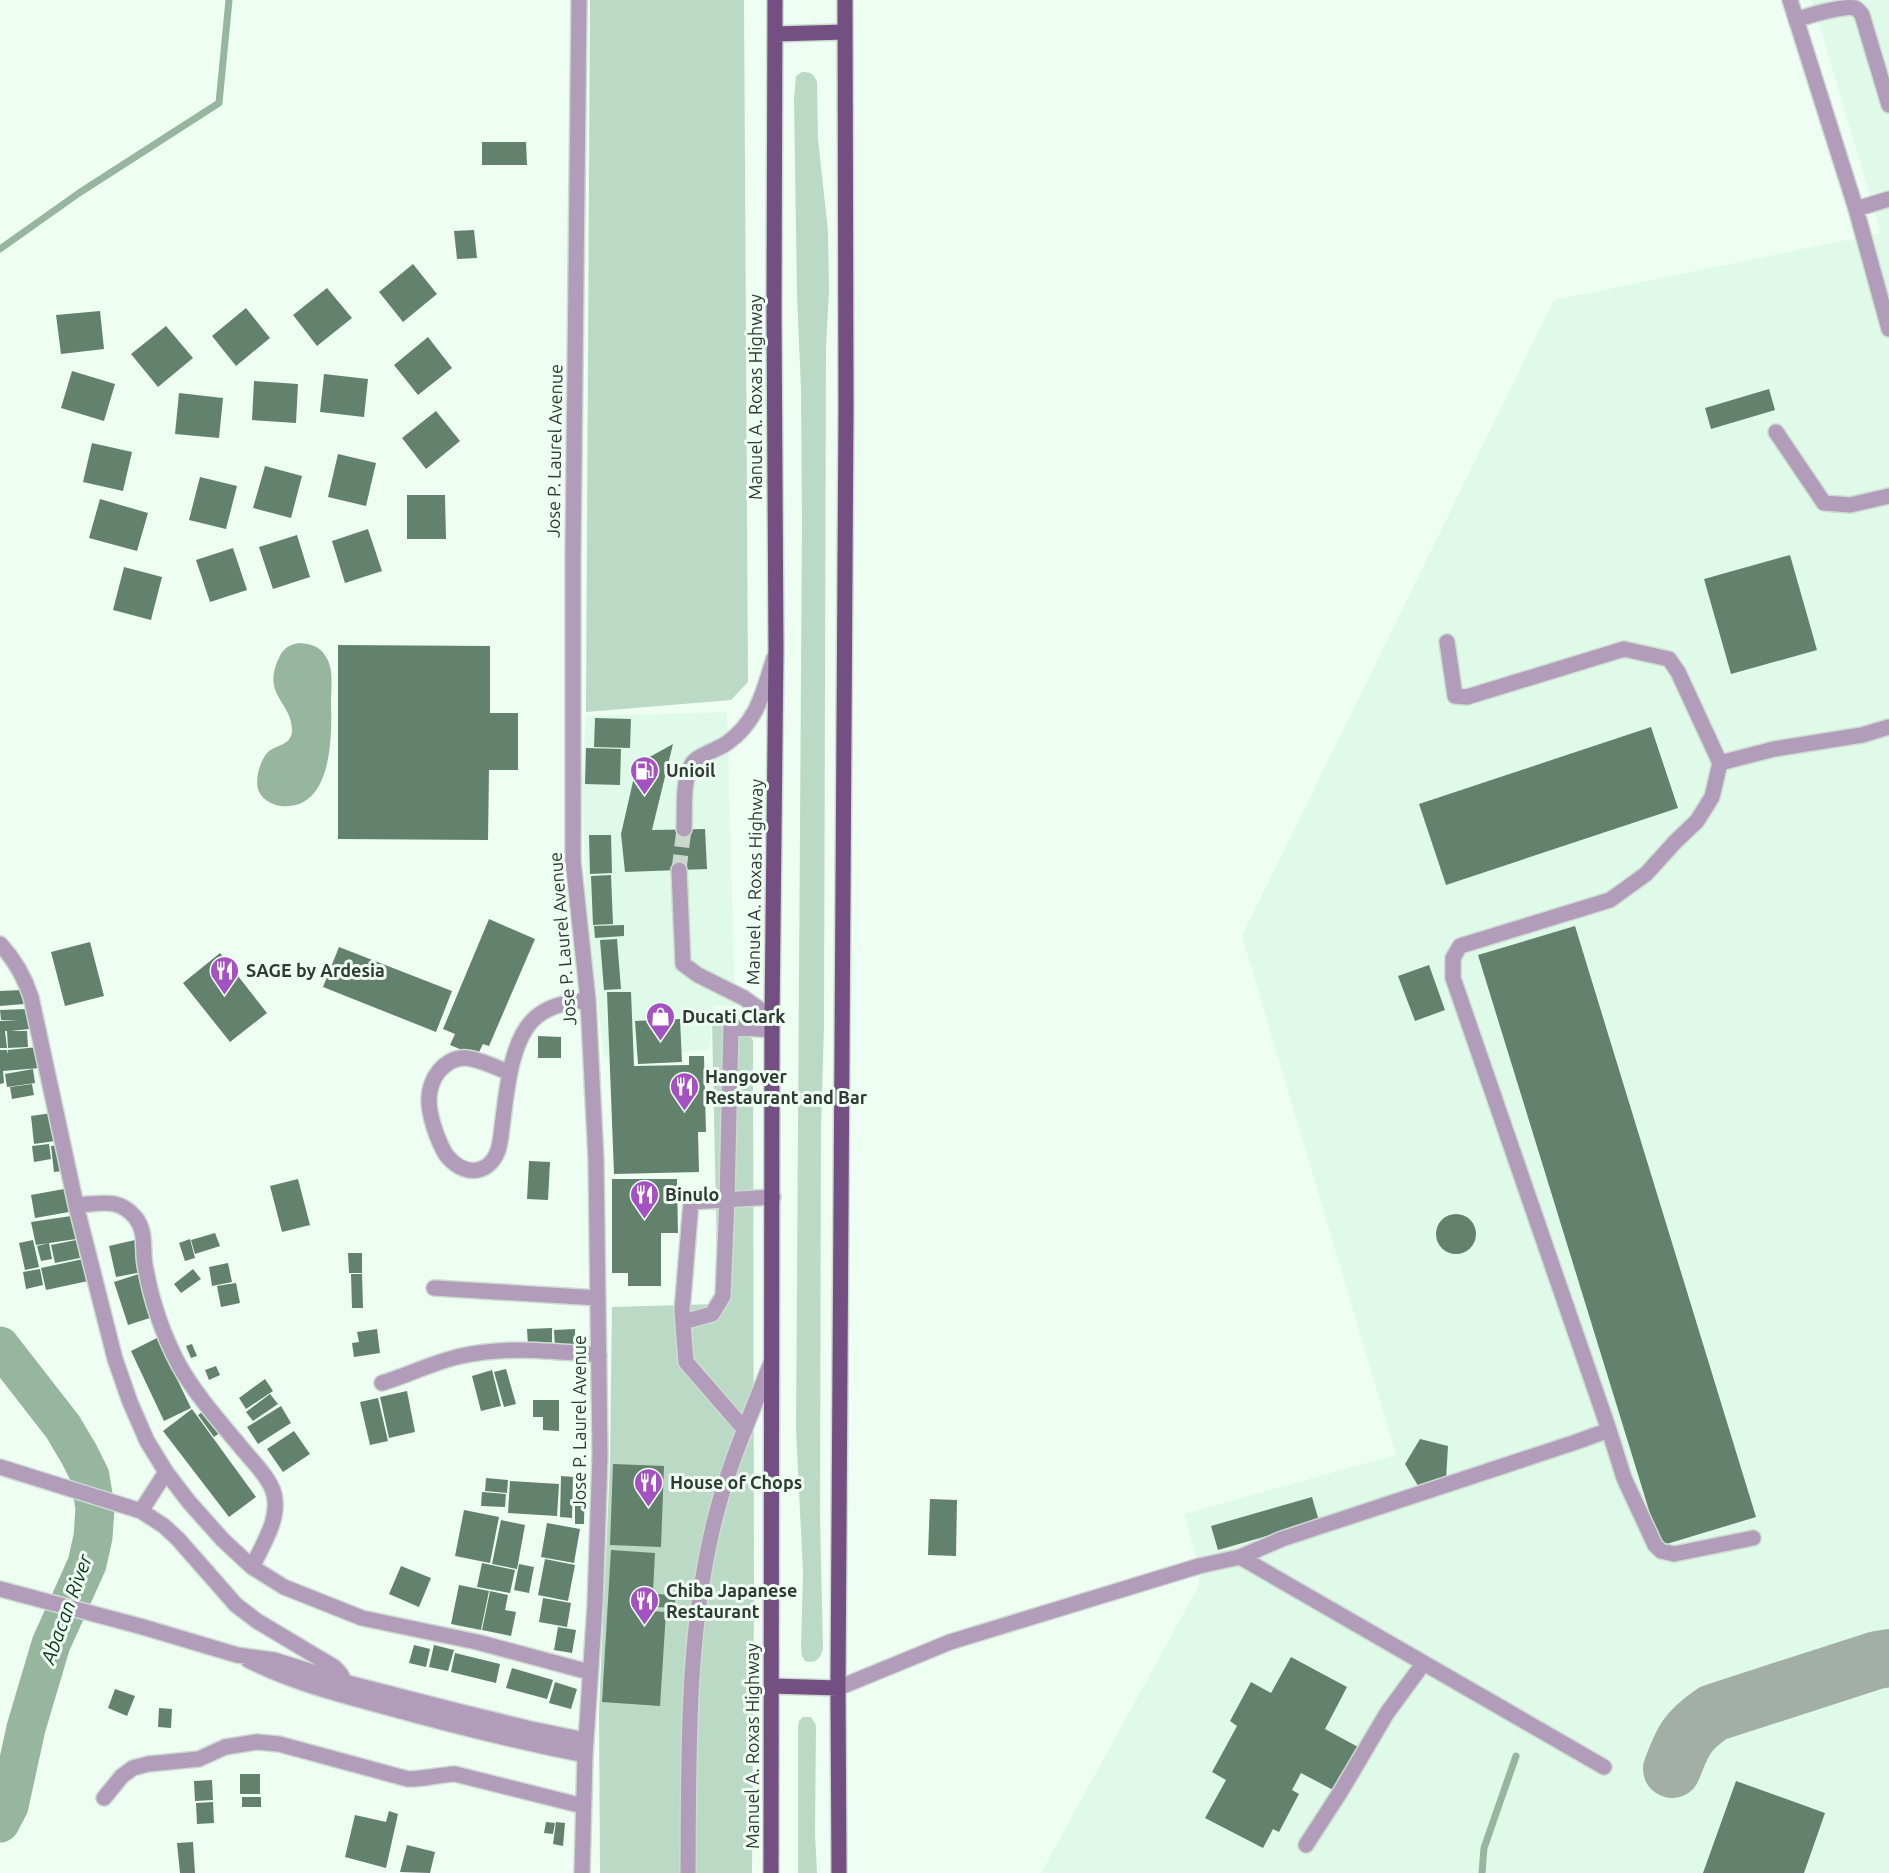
<svg xmlns="http://www.w3.org/2000/svg" width="1889" height="1873" font-family="Ubuntu,sans-serif">
<style>
.built{fill:#dffae8}
.green{fill:#bbdac5}
.water{fill:#96b6a0}
.lines{fill:none;stroke-linecap:round;stroke-linejoin:round}
.stream{stroke:#96b6a0;stroke-width:7}
.river{stroke:#96b6a0;stroke-width:39}
.taxiway{stroke:#a3afa6;stroke-width:58}
.building{fill:#63826d}
.minor-tunnel{stroke:#c9d7cd;stroke-width:15;stroke-dasharray:15 8;stroke-linecap:butt}
.minor-casing{stroke:#cddbd1;stroke-width:18}
.major-casing{stroke:#cddbd1;stroke-width:18}
.minor{stroke:#b19cba;stroke-width:15}
.major{stroke:#744f82;stroke-width:15}
.labels{text-anchor:middle;dominant-baseline:central;stroke-width:6;stroke-linejoin:round;paint-order:stroke}
.street-label{font-size:18px;fill:#313934;stroke:#effef3}
.poi-label{font-size:18px;font-weight:bold;fill:#313934;stroke:#effef3;text-anchor:start}
.water-label{font-size:20px;font-style:italic;fill:#08331c;stroke:#effef3}
</style>
<rect width="100%" height="100%" fill="#effef3"/>
<path class="built" d="M1812,0h77v1873h-848l158,-288v-19l-15,-52 212,-59 -154,-519 312,-636 327,-67z
M727,712l8,294h-21l-5,44 -105,7 -18,-160 -4,-111 4,-70z"/>
<path class="green" d="M590,0h154l4,682 -17,18 -145,12z
M802,72c9,0 12,2 15,10l1,57 10,92 1,60 -3,55 -2,680 -3,103 -1,387 3,133c-3,10 -7,15 -18,12l-3,-5 -1,-9 2,-75 -7,-142 6,-906 -1,-135 -4,-94 -3,-196 2,-23z
M719,1011l16,10 18,19 1,557 -2,276h-152l-1,-161 11,-248 2,-157 106,-3 -6,-282z
M803,1717h8l5,8 -1,109 2,39h-19v-146l1,-6z"/>
<path class="water" d="M299,643c12,1 21,3 27,14 8,12 5,30 5,44 1,34 2,110 -50,105 -8,-1 -18,-6 -22,-14 -5,-11 1,-31 8,-39 9,-9 25,-7 25,-23 0,-28 -31,-35 -13,-72 4,-10 10,-13 20,-15z"/>
<g class="lines">
<path class="stream" d="M0,249l79,-56 140,-90 10,-103
M1482,1873l2,-25 32,-92"/>
<path class="river" d="M0,1346l63,81 16,27 11,22 5,32 -2,29 -6,27 -36,80 -25,84 -17,78 -9,17"/>
<path class="taxiway" d="M1672,1769c11,-29 15,-38 41,-56l164,-53 12,-2"/>
</g>
<path class="building" d="M482,142h44l1,23h-45z
M474,230l3,28 -20,1 -3,-28z
M413,264l24,30 -34,28 -24,-30z
M327,288l25,30 -35,28 -24,-31z
M246,308l24,30 -34,28 -24,-30z
M100,311l4,38 -43,5 -5,-39z
M166,326l27,32 -35,29 -27,-33z
M428,337l24,31 -34,27 -24,-30z
M72,371l43,13 -11,37 -43,-13z
M324,374l44,5 -4,38 -44,-5z
M254,381l44,3 -2,39 -44,-3z
M1769,389l6,21 -64,19 -6,-21z
M179,393l44,5 -4,40 -44,-4z
M436,411l24,30 -34,28 -24,-31z
M92,443l40,9 -9,39 -40,-9z
M338,454l38,9 -10,43 -38,-9z
M265,466l37,10 -11,42 -38,-10z
M200,477l37,9 -11,43 -37,-9z
M407,495h38l1,44h-39z
M100,499l48,14 -11,38 -48,-13z
M368,529l14,42 -37,12 -13,-42z
M297,535l13,42 -37,12 -14,-42z
M233,548l14,42 -37,12 -14,-42z
M1790,555l27,95 -86,24 -27,-95z
M124,567l38,10 -11,43 -38,-10z
M338,645l152,1v67h28v57h-29l-1,70 -150,-1z
M595,718l36,1 -1,29 -36,-1z
M1651,727l27,81 -232,77 -27,-81z
M673,744l-21,86 53,-1 2,40 -82,3 -4,-38 16,-70z
M586,748l35,1 -1,36 -35,-1z
M589,835h22l1,38 -22,1z
M611,875l2,49 -20,1 -2,-49z
M489,919l46,20 -46,107 -6,-2 -6,12 -27,-11 5,-11 -12,-5z
M624,925v11l-29,2 -1,-12z
M1575,926l181,591 -96,29 -182,-591z
M617,939l4,50 -17,1 -4,-50z
M90,942l14,54 -39,10 -14,-54z
M339,947l113,44 -16,41 -113,-45z
M220,953l47,60 -37,29 -47,-59z
M1429,965l16,45 -30,11 -17,-45z
M22,990l2,14 -24,2v-15z
M607,992h24l3,74 55,-1v-9h15l2,76h-8l1,40 -85,2z
M27,1009l2,20 -18,2h16l1,16 -20,1 -1,-17h-2l2,17h-7v-27l19,-1h-18l-1,-10z
M680,1019l2,43 -44,2 -3,-43z
M538,1036l23,1v21h-23z
M38,1047l2,21 -37,3 1,12 -4,1v-34h7l1,4v-4z
M33,1069l2,14 -28,4 -2,-13z
M32,1084l2,11 -22,4 -2,-12z
M52,1113l3,28 -21,3 -3,-28z
M49,1144l2,15 -17,3 -2,-16z
M59,1145l4,26 -9,1 -3,-26z
M529,1161l21,1 -2,38 -21,-1z
M298,1179l12,46 -28,7 -12,-46z
M612,1179h65l1,54h-17v53h-33v-13h-16z
M64,1189l5,23 -34,6 -4,-23z
M1436 1234a20 20 0 1 1 40 0a20 20 0 1 1-40 0Z
M71,1216l5,23 -40,6 -5,-23z
M215,1233l5,13 -25,8 -4,-14z
M190,1239l5,19 -10,3 -6,-18z
M33,1240l6,27 -14,3 -6,-27z
M76,1240l4,18 -25,5 -4,-18z
M135,1240l7,32 -26,5 -7,-31z
M49,1243l3,16 -11,2 -4,-15z
M348,1253h14v20h-13z
M83,1259l5,22 -42,9 -5,-22z
M228,1263l4,19 -20,4 -3,-19z
M40,1269l3,16 -17,4 -3,-17z
M193,1269l8,10 -20,14 -7,-9z
M142,1273l14,43 -28,9 -14,-43z
M351,1274h11l1,34h-11z
M236,1283l4,20 -19,4 -4,-21z
M552,1328v18h-24l-1,-17z
M377,1329l3,24 -26,4 -2,-14 7,-1 -2,-10z
M575,1329v18l-20,1 -1,-18z
M157,1338l34,70 -27,13 -33,-70z
M192,1344l5,12 -6,2 -5,-12z
M216,1366l4,9 -11,5 -4,-10z
M506,1369l10,35 -12,3 -10,-35z
M492,1370l9,36 -20,5 -9,-35z
M265,1379l8,12 -27,18 -7,-11z
M407,1391l8,41 -26,6 -9,-41z
M270,1394l8,10 -25,17 -7,-9z
M378,1398l10,43 -18,4 -10,-43z
M533,1400h26v31l-16,-1v-13h-10z
M281,1406l10,17 -33,21 -11,-17z
M192,1409l64,88 -27,20 -66,-86z
M205,1410l16,22 -7,5 -16,-22z
M294,1431l16,23 -27,18 -16,-23z
M1420,1439l28,7 -2,34 -26,9 -15,-25z
M613,1464l51,2 -3,81 -51,-2z
M575,1474l10,1 -1,49h-9z
M561,1476l12,1 -1,41 -12,-1z
M486,1478l22,2 -1,13 -22,-2z
M510,1481l49,3 -2,32 -49,-3z
M482,1492l24,2 -1,13 -24,-1z
M1312,1497l7,24 -101,29 -7,-24z
M930,1499l27,1 -1,56 -28,-1z
M464,1510l35,7 -9,46 -35,-7z
M501,1520l24,5 -8,44 -25,-5z
M547,1523l33,6 -6,34 -33,-6z
M611,1550l44,3 -3,58 14,1 -6,94 -58,-4z
M545,1559l30,6 -7,36 -30,-6z
M482,1563l33,7 -5,23 -33,-6z
M519,1564l15,3 -5,26 -15,-3z
M401,1566l30,12 -12,29 -30,-13z
M459,1585l30,6 -8,39 -30,-6z
M490,1591l18,4 -3,15 11,2 -5,24 -29,-6z
M656,1594l19,1v13l-20,-1z
M543,1598l28,5 -4,24 -28,-5z
M558,1627l18,3 -4,23 -18,-3z
M414,1645l16,4 -4,18 -17,-4z
M434,1645l20,5 -6,21 -19,-4z
M455,1653l45,11 -4,19 -45,-11z
M1291,1657l56,30 -22,42 33,18 -23,44 -34,-18 -9,17 7,4 -20,38 -6,-3 -10,19 -58,-30 21,-38 -14,-8 25,-46 -7,-5 21,-39 20,11z
M512,1668l41,12 -6,19 -41,-11z
M555,1682l22,7 -6,20 -22,-6z
M115,1689l20,7 -8,20 -19,-8z
M159,1708l13,1 -1,19 -13,-1z
M240,1774h20v20h-20z
M212,1780l1,20 -18,1 -1,-20z
M1736,1781l89,32 -21,60h-101z
M242,1797h19v10h-19z
M213,1802l1,21 -17,1 -1,-21z
M389,1811l9,3 -12,54 -41,-11 10,-42 31,7z
M546,1822l9,1 -2,11 -9,-1z
M556,1822l9,1 -2,23 -10,-2z
M193,1842l2,31h-15l-3,-30z
M407,1845l28,7 -5,21 -30,-1z"/>
<g class="lines">
<path class="minor-tunnel" d="M679,870l5,-41"/>
<defs>
<path id="minor" d="M579,0l-6,553v308l15,139 8,160 4,296 -5,149 -10,150 -3,118
M1790,0l66,209 33,120
M1796,20c11,-4 48,-15 59,-12 2,1 6,5 7,7l27,90
M1856,209l33,-10
M1776,432l48,71 26,2 39,-9
M1447,642l8,54 12,1 157,-48 45,10 9,13 42,91
M684,829c1,-21 -2,-47 8,-65 4,-8 27,-15 35,-21 31,-22 36,-51 47,-85
M679,870l4,94 15,11 46,23 28,20
M0,944c15,16 24,32 31,53l45,208 39,154 15,43 17,39 19,31 23,30 34,38 29,27 32,20 78,31 115,24 112,30
M510,1073c-13,-5 -28,-13 -43,-15 -11,-1 -21,5 -28,13 -16,20 -10,43 -2,65 3,7 6,15 10,20 20,24 48,17 53,-14 6,-36 7,-106 40,-128 14,-10 31,-12 48,-14
M76,1205c24,-1 42,-8 59,12 12,15 7,31 10,48 6,34 18,70 34,100 18,32 43,59 66,87 10,12 25,27 29,42 6,25 -11,50 -22,73
M434,1288l164,10
M683,1322l29,-8 11,-18 4,-98 4,-171 41,3
M382,1383c26,-8 52,-21 79,-27 46,-10 91,-5 138,-1
M745,1430l-59,-68 -4,-51 9,-109 82,-5
M0,1467l141,44 23,15 14,13 58,66 21,16 77,46c11,10 11,14 8,28
M141,1511l25,-39
M1753,1538l-79,16 -13,-3 -6,-6 -31,-67 -15,-48 -156,-452v-20l7,-12 150,-46 36,-26 29,-32 22,-21 15,-24 8,-34 54,-14 88,-14 27,-8
M1240,1557l42,-18 294,-97 33,-12
M0,1589l143,38 94,28 37,5 70,22 109,28 78,19 54,11
M248,1660c41,21 86,33 131,45 68,19 136,36 206,50
M838,1688l112,-46 249,-76 41,-9 364,210
M104,1798l18,-22 11,-8 15,-4 51,-5 26,-12 32,-5 22,2 129,35c16,0 30,-4 47,-5l128,32
M1306,1845l35,-54 46,-78 36,-49
M688,1873c1,-115 -2,-234 25,-346 13,-57 37,-110 58,-164"/>
<path id="major" d="M775,34l70,-2
M772,1686l66,2
M771,1873l1,-855 4,-368 -2,-337 1,-313
M839,1873l-1,-185 8,-1279 -1,-409"/>
</defs>
<use href="#minor" class="minor-casing"/>
<use href="#major" class="major-casing"/>
<use href="#minor" class="minor"/>
<use href="#major" class="major"/>
</g>
<defs>
<symbol id="fuel-pin" viewBox="-11 -11 22 30"><path d="M0 17L-7.5 6A9.5 9.5 0 1 1 7.5 6Z" fill="#a451c1" stroke="#effef3"/><path d="M-5.5-6h7V0h2V4h1.3V-2.5L3-4.5l.8-.8L6-3V5H2.5V1h-1V6h-7ZM-4.2-4.7v3.2H.2V-4.7Z" fill="#fff"/></symbol>
<symbol id="restaurant-pin" viewBox="-11 -11 22 30"><path d="M0 17L-7.5 6A9.5 9.5 0 1 1 7.5 6Z" fill="#a451c1" stroke="#effef3"/><path d="M-5-6h1v4h1v-4h1v4h1v-4h1v5L-1.5 .5V6h-2V.5L-5-1ZM5-6V6H3V1.5H1.5Q1.5-4 5-6Z" fill="#fff"/></symbol>
<symbol id="shop-pin" viewBox="-11 -11 22 30"><path d="M0 17L-7.5 6A9.5 9.5 0 1 1 7.5 6Z" fill="#a451c1" stroke="#effef3"/><path d="M-5-2.5h2.3a2.7 3.5 0 0 1 5.4 0H5L5.5 6h-11ZM-1.5-2.5h3a1.5 2.3 0 0 0-3 0Z" fill="#fff"/></symbol>
</defs>
<g fill-rule="evenodd">
<use href="#fuel-pin" x="628" y="754" width="33" height="45"/>
<use href="#restaurant-pin" x="208" y="954" width="33" height="45"/>
<use href="#shop-pin" x="644" y="1000" width="33" height="45"/>
<use href="#restaurant-pin" x="668" y="1070" width="33" height="45"/>
<use href="#restaurant-pin" x="628" y="1178" width="33" height="45"/>
<use href="#restaurant-pin" x="632" y="1466" width="33" height="45"/>
<use href="#restaurant-pin" x="628" y="1584" width="33" height="45"/>
</g>
<g class="labels">
<g class="street-label">
<text transform="translate(755 397) rotate(-90)">Manuel A. Roxas Highway</text>
<text transform="translate(554 451) rotate(-89)">Jose P. Laurel Avenue</text>
<text transform="translate(754 882) rotate(-89)">Manuel A. Roxas Highway</text>
<text transform="translate(562 939) rotate(-95)">Jose P. Laurel Avenue</text>
<text transform="translate(579 1422) rotate(-90)">Jose P. Laurel Avenue</text>
<text transform="translate(752 1746) rotate(-90)">Manuel A. Roxas Highway</text>
</g>
<g class="poi-label">
<text x="666" y="770">Unioil</text>
<text x="246" y="970">SAGE by Ardesia</text>
<text x="682" y="1016">Ducati Clark</text>
<text x="705" y="1076">Hangover<tspan x="705" dy="21">Restaurant and Bar</tspan></text>
<text x="665" y="1194">Binulo</text>
<text x="670" y="1482">House of Chops</text>
<text x="666" y="1590">Chiba Japanese<tspan x="666" dy="21">Restaurant</tspan></text>
</g>
<g class="water-label">
<text transform="translate(66 1609) rotate(-70)">Abacan River</text>
</g>
</g>
</svg>
